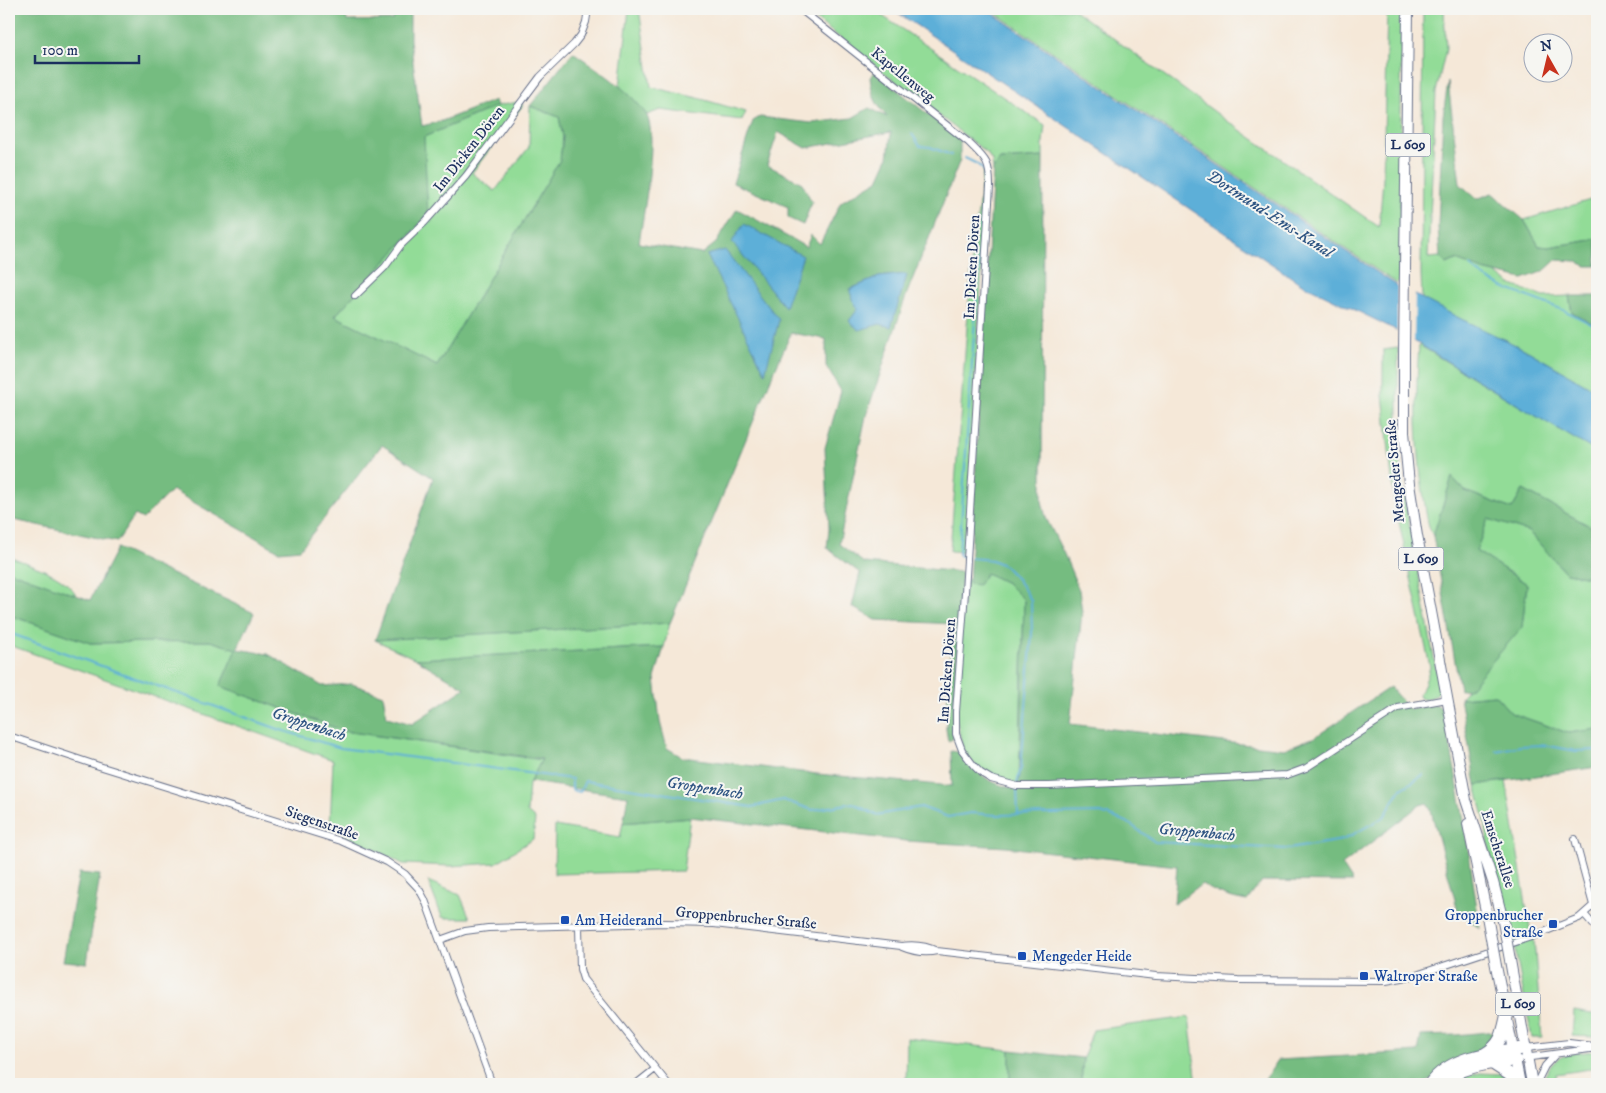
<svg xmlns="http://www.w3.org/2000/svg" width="1606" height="1093" font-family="'IM FELL DW Pica',serif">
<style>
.green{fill:#92dc97;stroke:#56867a}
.forest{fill:#75bc80;stroke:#48766f;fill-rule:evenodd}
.water{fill:#5dafd8;stroke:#3c6f9b}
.pier{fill:#f5e8d8}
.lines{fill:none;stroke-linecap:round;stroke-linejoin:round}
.stream{stroke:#5dafd8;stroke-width:2}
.street-casing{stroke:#677089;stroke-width:8}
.primary-casing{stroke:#677089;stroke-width:12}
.highway-casing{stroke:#677089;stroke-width:14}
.street{stroke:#fff;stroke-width:6}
.primary{stroke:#fff;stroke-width:10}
.highway{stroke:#fff;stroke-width:12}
.primary-bridge-casing{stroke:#677089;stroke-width:12;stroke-linecap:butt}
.primary-bridge{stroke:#fff;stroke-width:10}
.transit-dot{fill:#1a4fb4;stroke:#f6f6f2;stroke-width:2}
.labels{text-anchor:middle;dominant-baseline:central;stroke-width:4;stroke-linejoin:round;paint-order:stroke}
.shield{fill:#f6f6f2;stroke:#5d6b8a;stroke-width:1}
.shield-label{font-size:14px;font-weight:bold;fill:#1b2f5e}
.street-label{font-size:15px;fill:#1b2f5e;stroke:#f6f6f2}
.transit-label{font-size:15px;fill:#164399;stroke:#f6f6f2;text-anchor:start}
.water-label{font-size:16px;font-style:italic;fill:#2f5583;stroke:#f6f6f2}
</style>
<rect width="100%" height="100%" fill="#f6f6f2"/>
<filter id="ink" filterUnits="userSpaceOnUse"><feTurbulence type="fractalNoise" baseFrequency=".02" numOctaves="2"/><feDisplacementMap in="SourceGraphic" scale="10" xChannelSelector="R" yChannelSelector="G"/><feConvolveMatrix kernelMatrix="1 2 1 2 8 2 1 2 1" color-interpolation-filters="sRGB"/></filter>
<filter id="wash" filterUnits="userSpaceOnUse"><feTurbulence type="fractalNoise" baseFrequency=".0096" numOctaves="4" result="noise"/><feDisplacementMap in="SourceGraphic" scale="20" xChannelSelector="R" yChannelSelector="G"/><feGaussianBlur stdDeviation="1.12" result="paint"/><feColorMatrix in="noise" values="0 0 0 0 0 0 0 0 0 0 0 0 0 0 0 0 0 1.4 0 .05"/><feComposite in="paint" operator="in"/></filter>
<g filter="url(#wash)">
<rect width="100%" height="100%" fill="#f5e8d8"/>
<path class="green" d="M629,9h10l12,78 47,11 48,14 -4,8 -82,-10 -13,5 -27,-29z
M803,9h69l173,116 -2,17v15l-43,3 -7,9 -1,-8 -5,-8z
M989,9h84l153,111 153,107 4,-47 4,-171h15l-3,276z
M1423,9h21l2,40 -10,43 -8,166 12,-1 6,7 10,-4 27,10 12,3 17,12 32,12 25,-1 3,16 25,14v65l-71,-41 -65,-31 -39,-20 -1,-25z
M518,102l5,3 -51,68 23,18 34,-44 1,-41 29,11 4,20 -3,23 -123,206 -102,-50 93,-101 -5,-78 74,-31z
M983,171l4,1 -21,380 -16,-1 22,-290z
M1597,198v40l-5,2 -43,7 -10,-1 -15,-26z
M1419,345l117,71 61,36v78l-74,-40 -11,19 -47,-18 -13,-14 -19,59c-6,-11 -7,-25 -9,-37 -8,-51 -9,-103 -5,-154z
M1398,348v84l4,52 38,207c-6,5 -12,11 -20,7l-1,-5 5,-7 6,-19 -36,-168 -11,-105v-44z
M1488,519l41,13 37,41 31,5v151l-29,4 -57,-20 -16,-18 -35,3 62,-72 5,-42 -51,-33z
M9,556c22,10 55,17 68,40l-68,-25z
M984,572l23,11 17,17 -5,175 -2,11 -17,-5 -21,-11 -16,-20 -9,-42 11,-127z
M9,615l81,28 120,-2 27,8 -17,37 124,45 198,29 -13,23 -2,29 8,7 -2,20 -37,24 -45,3 -48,-2 -73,-37 3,-67 -324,-115z
M670,623l-6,24 -248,12 -41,-19z
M1506,781l25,154 3,5 8,98h-10l-22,-115 -19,-61 -6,-41 -9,-36z
M690,817l-7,54 -129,3 1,-48 65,11 3,-14z
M428,881l32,14 10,23h-24l-4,-1z
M1574,1011l23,4v22l-25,-1z
M1189,1017l8,67h-116l2,-26 10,-28z
M907,1038l103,12v34h-104z
M1596,1051l1,17 -41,6 1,10h-15c10,-31 25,-30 54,-33z
M1480,1073l21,1 12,10h-65l14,-7z"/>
<path class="forest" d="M9,9h336l2,12 46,-1 1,-11h16v31l12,86 20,-5 53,-21 2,6 -73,31 4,78 -93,101 102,50 123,-206 3,-23 -4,-20 -29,-11 43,-54c24,17 57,38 73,62 13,21 -3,102 -7,129l63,11 14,-11 21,-34 69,38 5,-12 9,9 21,-42 37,-22 10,-22 3,-26 -85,16 -28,-16 -11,33 35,18 10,19 -9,23 -15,-7v-11l-55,-24 20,-62 7,-4 52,6 40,-5 17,-10 18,9c-12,-15 -15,-20 -17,-40l5,-5 85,68v20l-53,133 -41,123 -27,128 25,19 98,9 -9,141v26l-5,2 -2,-12 6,-105 -76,-4 -24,-13 8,-34 -33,-25 2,-19 -4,-81 16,-57 -15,-25v-27l-35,-6 -21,48 -100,242 -295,17 58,-162 -51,-33 -82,104 -21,2 -107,-61 -29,29 -8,-4 -18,27 -108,-23zM905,274l2,1 -58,46 10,-12 -9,-20 29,-12z
M1448,82l12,102 17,15 15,-6 32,27 15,26 10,1 43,-7 5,-2v28h-11l-11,-5 -19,-1 -12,11 -21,8 -40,-9 -27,-10 -10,4 -6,-7 -2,-31 5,-110z
M1043,157l-1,344 4,17 18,36 15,36 3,22 -12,112 214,25 31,-12 75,-50 19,22 27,-5 7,6 7,33 15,83 15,103 -22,-18 -28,-104 -3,-4 -7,2 -78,60 11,17 -91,-1 -15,20c-17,-3 -30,-7 -45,-17l-28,20 3,-38 -171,-19 -100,-6 -216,-24 -67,6 5,-27 -98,-14 12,-23 -198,-28 -124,-45 16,-37 -26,-8 -120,2 -81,-28v-44l81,29 27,-52 137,65 -17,36 31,5 54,32 30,-2 31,11 4,22 25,7 53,-36 -49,-29 248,-12 -9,31 5,44 7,26 15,9 135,17 135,12 -1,-35 8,1c19,22 29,32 58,37l3,-13 4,-176 -17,-17 -21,-10 -8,12 -9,-1 24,-415 7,-9z
M1569,296h28v30l-25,-14z
M1452,477l13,14 47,18 11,-19 74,40v48l-31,-5 -37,-41 -41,-13 -12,32 51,33 -5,43 -53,62 -9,1 -27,-154z
M1495,695l16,18 57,20 29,-4v38l-121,18 -16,-87z
M79,873l21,2 -13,88 -24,-2z
M1498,1031l-4,11 -70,42h-162l16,-24 140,-8 3,-16 35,-1z
M1010,1050l73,8 -2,26h-71z"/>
<path class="water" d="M892,9h94l410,276 65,34 65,31 71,41v61l-61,-36 -140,-86 -96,-47z
M744,224l59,32 -18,51 -53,-65z
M725,250l54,70 -14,53 -58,-118z
M905,274l2,1 -16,52 -11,-3 -21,6 -10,-9 9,-12 -6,-10 -2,-10 29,-12z"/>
<path class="pier" d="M1397,282l18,10 -1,52 -17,-11z"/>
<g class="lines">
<path class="stream" d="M912,134l8,12 10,1 21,8
M1470,266c24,22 58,30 88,42 14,5 26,13 39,19
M964,557l-5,-2 26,-384 -8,-7 -12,-6
M971,558l21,2 13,6 13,14 13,20 1,33 -11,135 -4,15
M9,633l272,97 60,18 231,31v11l8,2 5,-11 167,26 31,-7 30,10 40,-7 23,12 45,-8 27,10 23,-4 25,2 105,-2 26,9 28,20 133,7 55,-9 41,-23 16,-27 23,-15
M1496,751l24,-5 24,-1 32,6 21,-1
M1017,788l1,27"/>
</g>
</g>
<g filter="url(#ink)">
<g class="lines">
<defs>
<path id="street" d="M800,9l168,133c17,17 22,19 22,44l-25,406 -9,120v22l6,16 12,16 7,7 10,6 26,7h32l238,-11 19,-7 92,-60 49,-9
M355,296l30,-29 16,-22 24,-23 41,-46 74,-99 34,-33 7,-9 5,-13 2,-13
M9,736l90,30 242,75 46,21 18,12 14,15 6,11 67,184
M1575,839l18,66
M1584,914l13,15
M579,926l1,43 3,10 85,105
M440,940l25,-9 23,-3 177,-5 49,1 187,22c13,-2 24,-1 36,5l219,25 82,4 148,1 27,-5 118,-39 48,-19 18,-16
M902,947c12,5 22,7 35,4
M1526,1048l43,-5 25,3
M1524,1058l73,-10
M636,1084l19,-15
M1536,1084l9,-18 11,-12"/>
<path id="primary" d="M1408,9l-4,346v77l5,52 8,52 49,264 27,82 10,39
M1468,824l19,92
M1510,960l22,124
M1496,966l24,118"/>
<path id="highway" d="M1485,1054c17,-10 18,-21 22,-39
M1492,1063l17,11 9,10
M1430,1084c21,-29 62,-31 96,-36
M1442,1084c18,-19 49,-21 74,-24"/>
</defs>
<use href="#street" class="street-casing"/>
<use href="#primary" class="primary-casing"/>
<use href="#highway" class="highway-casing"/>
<use href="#street" class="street"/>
<use href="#primary" class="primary"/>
<use href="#highway" class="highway"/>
<defs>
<path id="primary-bridge" d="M1487,916l9,50
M1503,921l7,39"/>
</defs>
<use href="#primary-bridge" class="primary-bridge-casing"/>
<use href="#primary-bridge" class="primary-bridge"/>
</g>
</g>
<g class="transit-dot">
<rect x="560" y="915" width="10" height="10" rx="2.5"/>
<rect x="1548" y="919" width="10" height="10" rx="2.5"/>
<rect x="1017" y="951" width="10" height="10" rx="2.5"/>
<rect x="1359" y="971" width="10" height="10" rx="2.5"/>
</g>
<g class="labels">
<g class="shield">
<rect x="1385.5" y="133.5" width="45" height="23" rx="4"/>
<rect x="1398.5" y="547.5" width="45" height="23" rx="4"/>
<rect x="1495.5" y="992.5" width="45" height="23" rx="4"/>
</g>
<g class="shield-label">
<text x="1408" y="145">L 609</text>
<text x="1421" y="559">L 609</text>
<text x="1518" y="1004">L 609</text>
</g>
<g class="street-label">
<text transform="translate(903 75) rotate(39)">Kapellenweg</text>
<text transform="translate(469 149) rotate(-52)">Im Dicken Dören</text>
<text transform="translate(972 267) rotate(-87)">Im Dicken Dören</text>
<text transform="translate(1395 471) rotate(-95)">Mengeder Straße</text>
<text transform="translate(947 671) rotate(-86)">Im Dicken Dören</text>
<text transform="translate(322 823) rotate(19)">Siegenstraße</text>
<text transform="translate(1498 849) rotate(72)">Emscherallee</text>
<text transform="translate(746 918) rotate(5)">Groppenbrucher Straße</text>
</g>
<g class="transit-label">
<text x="1543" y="915" text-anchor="end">Groppenbrucher<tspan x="1543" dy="17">Straße</tspan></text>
<text x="575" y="920">Am Heiderand</text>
<text x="1032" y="956">Mengeder Heide</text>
<text x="1374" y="976">Waltroper Straße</text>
</g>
<g class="water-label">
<text transform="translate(1270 214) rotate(33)">Dortmund-Ems-Kanal</text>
<text transform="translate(309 724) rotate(18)">Groppenbach</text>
<text transform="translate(705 788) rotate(9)">Groppenbach</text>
<text transform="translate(1197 832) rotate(5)">Groppenbach</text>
</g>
</g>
<rect width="1606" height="1093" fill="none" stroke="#f6f6f2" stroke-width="30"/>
<g transform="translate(1548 58) rotate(352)"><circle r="24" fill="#f6f6f2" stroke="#9ea6b7"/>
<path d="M0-4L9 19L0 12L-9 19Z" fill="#c8321e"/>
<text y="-8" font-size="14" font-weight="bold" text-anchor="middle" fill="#1b2f5e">N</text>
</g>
<path d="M35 55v8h104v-8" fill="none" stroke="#1b2f5e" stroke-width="2.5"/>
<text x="42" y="55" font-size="15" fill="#1b2f5e" stroke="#f6f6f2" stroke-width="4" paint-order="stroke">100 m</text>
</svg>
